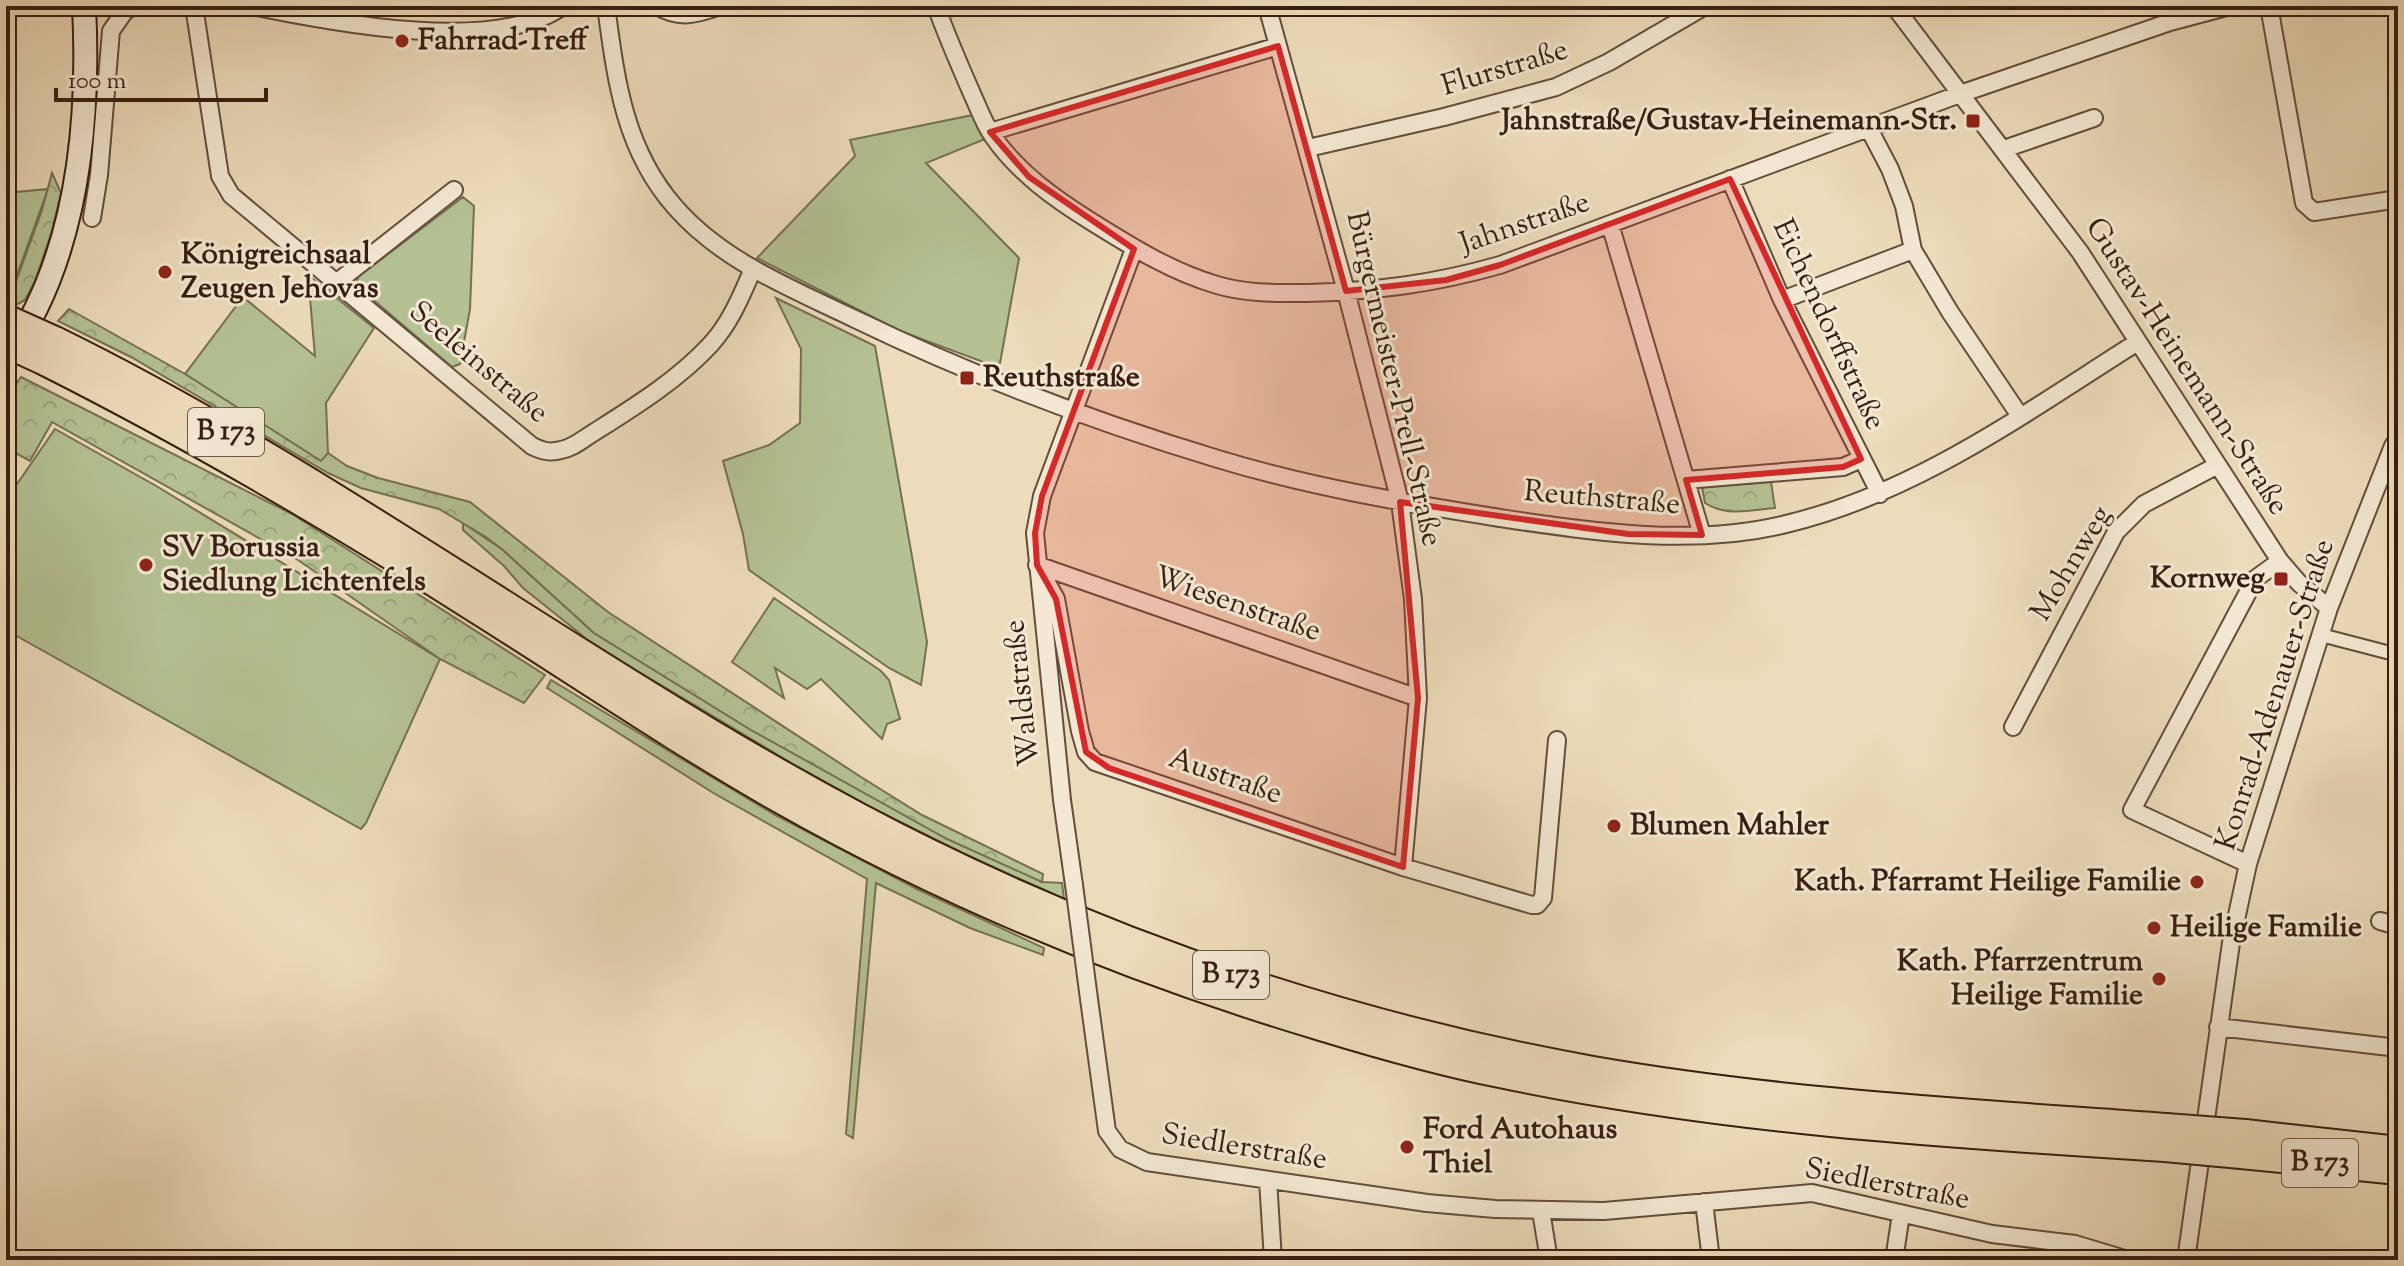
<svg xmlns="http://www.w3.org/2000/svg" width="2404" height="1266" font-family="'Sorts Mill Goudy',serif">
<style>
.green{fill:#b4c293;stroke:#767052;stroke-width:2}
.forest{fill:url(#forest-crowns);stroke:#767052;stroke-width:2}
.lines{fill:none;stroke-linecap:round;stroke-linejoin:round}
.pedestrian-casing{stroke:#644e3b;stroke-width:16}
.minor-casing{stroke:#644e3b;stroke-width:20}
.secondary-casing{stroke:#371e10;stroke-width:26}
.trunk-casing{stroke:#371e10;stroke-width:30}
.pedestrian{stroke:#f3e8d3;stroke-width:12}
.minor{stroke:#f3e8d3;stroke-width:16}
.secondary{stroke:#f3e8d3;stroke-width:22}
.trunk{stroke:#eddcbb;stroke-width:26}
.minor-bridge-casing{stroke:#644e3b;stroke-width:20;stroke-linecap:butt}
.trunk-bridge-casing{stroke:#371e10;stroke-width:30;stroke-linecap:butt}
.minor-bridge{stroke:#f3e8d3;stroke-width:16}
.trunk-bridge{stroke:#eddcbb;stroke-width:26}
.marked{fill:#d62828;fill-opacity:0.2;stroke:#d62828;stroke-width:6;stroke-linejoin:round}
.poi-dot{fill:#8f2418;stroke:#f3e8d3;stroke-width:3}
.labels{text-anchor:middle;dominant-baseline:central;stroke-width:6;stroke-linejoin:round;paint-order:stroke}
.shield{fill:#f3e8d3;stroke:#6f5b4a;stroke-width:2}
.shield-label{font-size:28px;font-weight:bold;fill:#371e10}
.poi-label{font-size:30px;font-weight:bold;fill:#371e10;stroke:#f3e8d3;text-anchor:start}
.street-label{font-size:30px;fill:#371e10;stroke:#f3e8d3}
</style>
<defs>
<pattern id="forest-crowns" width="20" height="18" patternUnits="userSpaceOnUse" patternTransform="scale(2)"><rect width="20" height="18" fill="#b4c293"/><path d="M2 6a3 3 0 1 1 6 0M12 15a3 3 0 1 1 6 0" fill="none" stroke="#9ba67e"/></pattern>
</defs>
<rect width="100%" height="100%" fill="#eddcbb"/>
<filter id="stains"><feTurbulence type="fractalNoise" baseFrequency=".0025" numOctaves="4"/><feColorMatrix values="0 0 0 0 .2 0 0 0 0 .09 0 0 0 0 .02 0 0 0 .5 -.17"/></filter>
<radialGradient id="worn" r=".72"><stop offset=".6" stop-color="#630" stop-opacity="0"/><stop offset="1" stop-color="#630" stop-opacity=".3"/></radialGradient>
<path class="green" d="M973,115l12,24 -59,24 93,95 -19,105 -6,3 -94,-35 -143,-73 98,-102 -5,-16z
M48,189l-37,103 -5,-2v-97z
M463,197l11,9 -4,103 -10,55 -8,3 -96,-82 2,-8z
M308,275l66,53 -48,75 2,50 -6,9 -137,-88 58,-77 72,59z
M776,298l99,48 52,296 -6,43 -32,-17 -140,-98 -6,-36 -20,-73 46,-16 31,-22 1,-74z
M55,429l103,58 282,172 -74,164 -5,6 -355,-199v-130z
M463,523l40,27 91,83 157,97 291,152 20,1 2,16 -101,-46 -87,-43 -83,-46 -157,-94 -48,-30 -65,-52 -19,-22 -41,-36z
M774,598l107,73 8,9 11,39 -13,5 -5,15 -61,-60 -14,10 -32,-21 9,30 -52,-36z
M551,680l224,135 144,75 125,58 -1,7 -73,-27 -94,-45 -23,255 -7,-4 21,-255 -152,-85 -168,-106z"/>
<path class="forest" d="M52,173l9,20 -10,41 -16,47 -10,19 -11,6 -8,-3v-13l6,2 30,-82z
M69,309l116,65 136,87 7,-8 19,13 31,12 92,24 138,110 253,165 61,38 121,59 -1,8 -95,-43 -196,-109 -157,-97 -91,-83 -17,-13 -47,-28 -78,-21 -33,-15 -197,-116 -73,-36z
M21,377l271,137 253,161 -21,28 -84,-44 -142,-99 -246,-138 -22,39 -24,-13v-50z
M1771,482l4,26c-24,2 -48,9 -70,-5l-3,-16z"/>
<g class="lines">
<defs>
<path id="pedestrian" d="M2321,635l77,20"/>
<path id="minor" d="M194,6l26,170 11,19 301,251c10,5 18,7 29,4 12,-2 22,-11 32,-17 41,-26 85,-53 118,-89 20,-22 30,-48 42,-75
M252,6c81,16 242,49 311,0
M606,6c10,74 18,143 69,201 48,55 118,82 182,113 116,56 238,102 361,139 92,28 187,44 282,59 94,14 193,29 286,6 130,-31 239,-111 350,-181
M657,6c23,14 40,8 64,0
M936,6c11,31 24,60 37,90 6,13 11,27 19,39 25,37 63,64 100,87 40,25 80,50 125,63 30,9 60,8 91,8 69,-2 125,-9 192,-28l460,-171 210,-72 60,-16
M1267,6l79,285 54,211 13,97 5,99 -15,169
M1894,6l186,246 200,309 19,22 30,25
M2269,6l35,197 10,9 84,-13
M938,10l20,-4
M1869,129l21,40 14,37 9,44 37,62 70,104
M990,132l288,-86
M1308,148l136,-31 112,-30 53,-25 96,-56
M2004,149l90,-31
M1730,179l52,121 98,194
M92,218l7,-43 12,-144 14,-20 9,-5
M1610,224l92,311
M336,283l118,-93
M1782,300l131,-50
M1686,480l157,-13 18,-8
M1037,565l19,34 24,132 6,21 9,10 308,105 129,38h5l6,-7 14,-158
M1037,565l381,133
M2013,727l103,-195 28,-28 72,-38
M2248,864l-116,-54 123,-231 25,-18
M1074,885l-12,-85 -27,-267 7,-37 92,-247
M2380,921l18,5
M1089,999l18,132 13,18 27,13 280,41 68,6 109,2 208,-18 180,41 83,10 53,16
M2218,1027l180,21
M1268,1180l5,80
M1704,1202l7,58
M1541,1211l8,49
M1894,1260l7,-46
M2071,1260l4,-16
M2186,1260l45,-317 17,-79 81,-256 64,-162 5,-8"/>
<path id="secondary" d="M6,359c71,-99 84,-235 78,-353"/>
<path id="trunk" d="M55,340c304,149 570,363 873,512 209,103 436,177 665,218 190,33 381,43 573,57
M45,362c151,76 297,162 440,253 98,62 194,127 294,184 171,97 354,172 542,228 59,18 118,35 179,47 219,46 442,60 665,74
M2245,1133l153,17
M2241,1155l157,16"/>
</defs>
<use href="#pedestrian" class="pedestrian-casing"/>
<use href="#minor" class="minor-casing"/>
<use href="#secondary" class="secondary-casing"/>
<use href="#trunk" class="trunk-casing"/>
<use href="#pedestrian" class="pedestrian"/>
<use href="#minor" class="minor"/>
<use href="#secondary" class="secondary"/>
<use href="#trunk" class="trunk"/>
<defs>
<path id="minor-bridge" d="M1074,885l15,114"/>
<path id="trunk-bridge" d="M6,318l49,22
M6,344l39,18
M2166,1127l79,6
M2165,1148l76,7"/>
</defs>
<use href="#minor-bridge" class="minor-bridge-casing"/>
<use href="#trunk-bridge" class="trunk-bridge-casing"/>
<use href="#minor-bridge" class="minor-bridge"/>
<use href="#trunk-bridge" class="trunk-bridge"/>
</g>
<path class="marked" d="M1278,46l68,245 100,-11 54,-15 230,-86 131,280 -18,8 -157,13 16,55 -74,-1 -228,-32 18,196 -15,169 -294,-99 -23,-16 -30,-153 -19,-34 -2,-32 7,-37 92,-247 -105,-72 -39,-45z"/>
<g class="poi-dot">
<circle cx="402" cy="41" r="8"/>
<rect x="1965" y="113" width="16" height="16" rx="4"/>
<circle cx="165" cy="272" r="8"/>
<rect x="959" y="370" width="16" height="16" rx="4"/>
<circle cx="146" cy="565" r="8"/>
<rect x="2273" y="571" width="16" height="16" rx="4"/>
<circle cx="1614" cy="826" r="8"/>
<circle cx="2197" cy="882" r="8"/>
<circle cx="2154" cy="928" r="8"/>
<circle cx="2159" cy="979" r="8"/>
<circle cx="1407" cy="1147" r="8"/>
</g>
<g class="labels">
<g class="shield">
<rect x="188" y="408" width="76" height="48" rx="6"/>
<rect x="1193" y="951" width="76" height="48" rx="6"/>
<rect x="2282" y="1139" width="76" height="48" rx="6"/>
</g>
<g class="shield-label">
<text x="226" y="432">B 173</text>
<text x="1231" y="975">B 173</text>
<text x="2320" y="1163">B 173</text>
</g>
<g class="poi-label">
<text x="418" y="41">Fahrrad-Treff</text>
<text x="1957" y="121" text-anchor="end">Jahnstraße/Gustav-Heinemann-Str.</text>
<text x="181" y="255">Königreichsaal<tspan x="181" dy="34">Zeugen Jehovas</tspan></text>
<text x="983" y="378">Reuthstraße</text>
<text x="162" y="548">SV Borussia<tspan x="162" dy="34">Siedlung Lichtenfels</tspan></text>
<text x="2265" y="579" text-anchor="end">Kornweg</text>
<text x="1630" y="826">Blumen Mahler</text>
<text x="2181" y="882" text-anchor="end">Kath. Pfarramt Heilige Familie</text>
<text x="2170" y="928">Heilige Familie</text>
<text x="2143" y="962" text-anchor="end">Kath. Pfarrzentrum<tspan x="2143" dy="34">Heilige Familie</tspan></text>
<text x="1423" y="1130">Ford Autohaus<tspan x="1423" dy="34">Thiel</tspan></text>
</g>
<g class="street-label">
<text transform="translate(1505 69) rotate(-17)">Flurstraße</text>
<text transform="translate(1525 224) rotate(-19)">Jahnstraße</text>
<text transform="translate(1828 325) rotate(65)">Eichendorffstraße</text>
<text transform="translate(478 363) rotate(40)">Seeleinstraße</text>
<text transform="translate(2186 367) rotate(57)">Gustav-Heinemann-Straße</text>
<text transform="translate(1393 379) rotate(77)">Bürgermeister-Prell-Straße</text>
<text transform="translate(1602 499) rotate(5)">Reuthstraße</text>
<text transform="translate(2072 564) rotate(-59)">Mohnweg</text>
<text transform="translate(1237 605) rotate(19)">Wiesenstraße</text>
<text transform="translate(1023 693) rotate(-96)">Waldstraße</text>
<text transform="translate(2276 695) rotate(-72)">Konrad-Adenauer-Straße</text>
<text transform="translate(1225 777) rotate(19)">Austraße</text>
<text transform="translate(1244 1148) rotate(9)">Siedlerstraße</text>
<text transform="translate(1887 1185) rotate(11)">Siedlerstraße</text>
</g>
</g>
<rect width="2404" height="1266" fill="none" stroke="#eddcbb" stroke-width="32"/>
<rect x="8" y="8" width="2388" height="1250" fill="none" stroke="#371e10" stroke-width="4"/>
<rect x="16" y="16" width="2372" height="1234" fill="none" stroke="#371e10" stroke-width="2"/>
<path d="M56 88v12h210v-12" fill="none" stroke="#371e10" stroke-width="4"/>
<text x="68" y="88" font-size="24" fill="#371e10" stroke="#f3e8d3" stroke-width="6" paint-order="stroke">100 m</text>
<rect width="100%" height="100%" filter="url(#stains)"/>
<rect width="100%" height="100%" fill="url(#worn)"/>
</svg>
